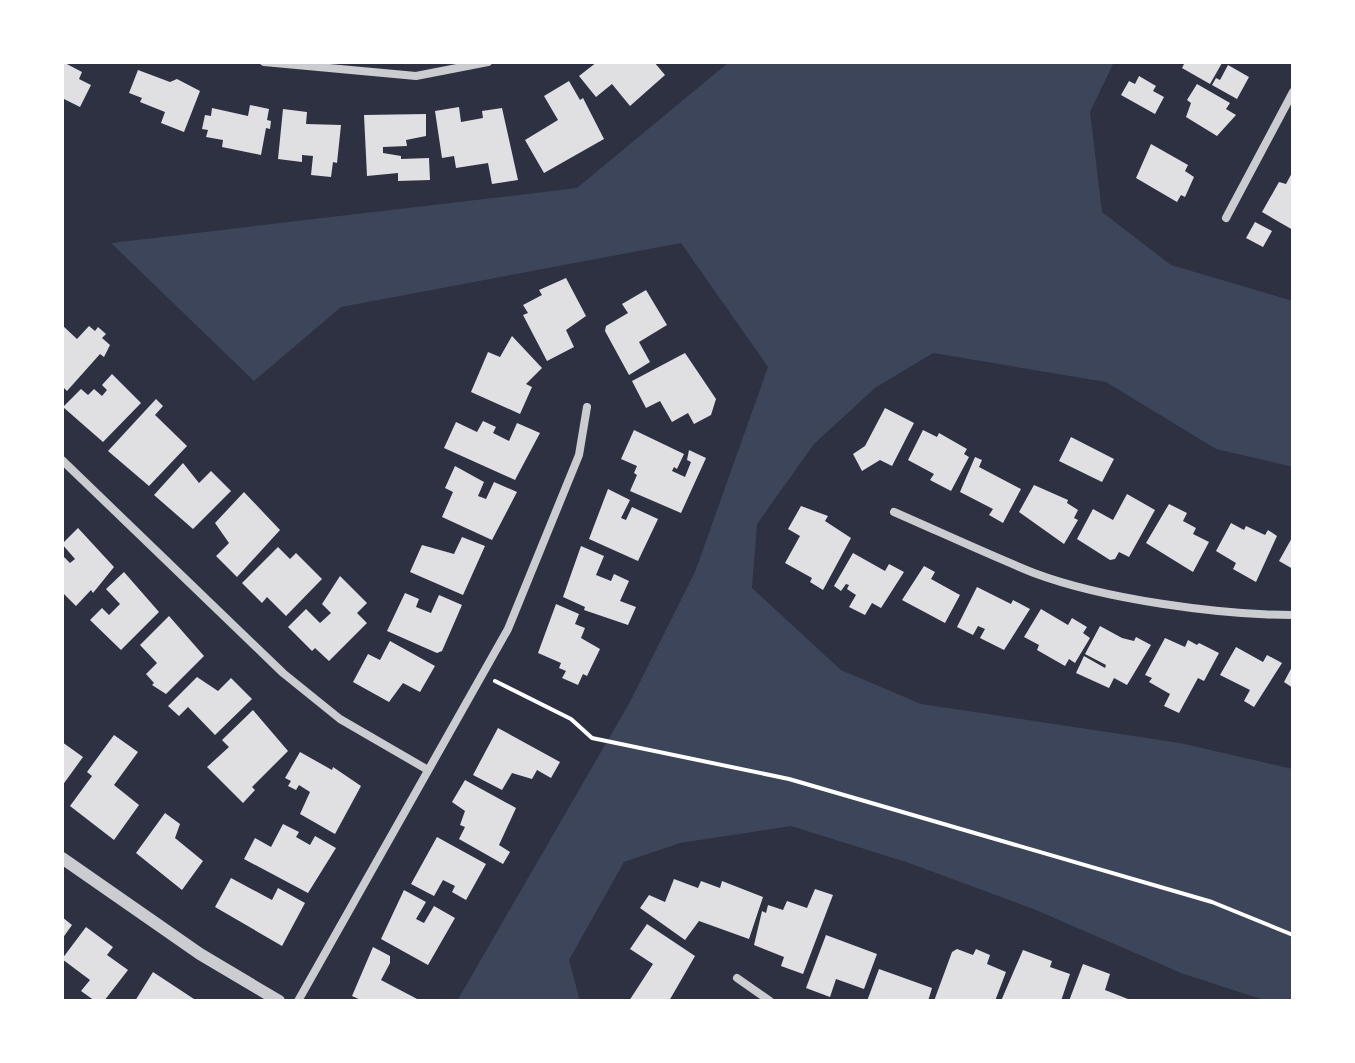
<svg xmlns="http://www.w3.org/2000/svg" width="1355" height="1063" font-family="'Titillium Web',sans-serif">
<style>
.green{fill:#3c4559}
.building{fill:#e0e0e3}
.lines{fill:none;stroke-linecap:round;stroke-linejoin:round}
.path{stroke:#fff;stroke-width:4}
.minor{stroke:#caccd0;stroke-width:8}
.tertiary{stroke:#caccd0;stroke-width:12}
</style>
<rect width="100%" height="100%" fill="#2d3142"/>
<path class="green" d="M729,62h385l-24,50 12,100 69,53 122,36v166l-77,-18 -110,-67 -173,-29 -58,35 -61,56 -57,80 -5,64 89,82 80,34 259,39 113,26v232h-26l-86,-28 -145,-63 -127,-47 -118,-37 -111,17 -56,19 -55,98 11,41h-123l174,-301 64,-128 73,-205 -87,-124 -340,64 -87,74 -143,-138 466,-55z"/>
<path class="building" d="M63,62l19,10 -3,7 12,6 -11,22 -18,-9z
M597,62h57l11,13 -35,31 -18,-22 -16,13 -17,-21z
M1185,62h35l2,1 -12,21 -28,-16z
M1228,65l21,12 -12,22 -25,-14 4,-7 4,2z
M138,70l32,12 7,-3 23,12 -16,41 -23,-9 4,-11 -25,-10 2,-4 -13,-5z
M1139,76l17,10 -3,5 11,6 -9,17 -34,-19 8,-14 6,3z
M569,81l11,19 3,-2 21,41 -60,34 -19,-33 33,-20 -14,-24z
M1197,84l33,19 -4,6 10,6 -19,21 -31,-19 5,-14 -4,-3z
M250,105l19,4 -2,11 4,1 -1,8 -4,-1 -5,27 -39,-8 1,-7 -17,-3 2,-7 -6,-1 3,-14 6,1 1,-8 36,8z
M459,107l2,15 22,-4 -1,-7 20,-3 16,72 -26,4 -4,-21 -32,5 -2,-12 -12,2 -7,-47z
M283,109l24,3 -1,12 35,1 -4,38 -4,-1 -2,15 -20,-2 2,-19 -11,-1v7l-24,-3z
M426,114v22l-20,4 1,6 -24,1v6l18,3v3l28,-1 1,22 -32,1v-8l-31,3 -3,-61z
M1151,144l37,21 -3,6 9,6 -9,20 -4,-2 -4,7 -41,-24z
M1293,171v59l-31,-18 17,-30 7,2z
M1255,222l17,9 -9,16 -17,-9z
M566,278l20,38 -20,14 8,17 -27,14 -24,-46 5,-2 -5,-8 19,-10 -3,-5z
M646,290l21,35 -28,17 11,20 -21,13 -24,-44 1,-5 22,-13 -6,-9z
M62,325l15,14 12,-13 6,5 3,-4 8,7 -4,4 8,7 -6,12 -4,-3 -33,37 -5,-5z
M512,336l30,32 -16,16 6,3 -12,27 -49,-22 17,-40 12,5z
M685,353l31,46 -5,16 -17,9 -6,-11 -16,9 -12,-21 -14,7 -14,-27z
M112,374l29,29 -38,39 -40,-35 18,-18 7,6 6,-6 8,7 5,-6 -5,-5z
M156,399l7,7 -8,9 32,31 -38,40 -41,-35z
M885,408l29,15 -22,43 -12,-6 -18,11 -9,-17 12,-8z
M483,421l13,6 -3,6 16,8 8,-18 23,10 -25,47 -71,-32 12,-26 21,10z
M634,430l50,24 -7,15 -3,-2 -2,4 13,6 6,-15 -4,-2 2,-10 17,8 -25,55 -51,-22 7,-16 -3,-2 3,-7 -16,-7z
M923,430l14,7 2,-4 28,16 -3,5 5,3 -18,34 -21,-11 4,-6 -26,-14z
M1071,437l43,22 -12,23 -43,-21z
M975,457l7,3 -3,7 42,22 -18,34 -14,-8 4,-6 -33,-17z
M183,463l16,20 12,-12 20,20 -38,38 -39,-34z
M455,466l29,16 -6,14 8,3 8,-17 23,10 -25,48 -50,-23 11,-25 -8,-4z
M1034,485l34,15 -1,3 11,7 -4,8 4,2 -14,24 -45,-32z
M608,489l22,11 -9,18 5,2 6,-13 26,12 -20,42 -49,-22z
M244,492l36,38 -43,47 -21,-21 13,-13 -14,-20z
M1127,494l28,16 -26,47 -10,-5 -4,7 -5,1 -33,-21 16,-30 20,11z
M1169,504l18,9 -4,8 13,7 -3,6 16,8 -16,30 -47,-29z
M801,506l27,10 -3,5 26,17 -28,52 -13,-8 2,-4 -27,-15 15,-27 -12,-7z
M1231,523l13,7 2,-4 19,9 3,-5 9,6 -21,46 -23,-13 3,-6 -20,-12z
M78,528l36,39 -21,26 -2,-3 -15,16 -14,-14v-37l8,8 5,-4 -13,-15z
M1293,536v33l-14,-8z
M462,537l23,9 -22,49 -53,-23 12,-27 32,9z
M581,546l23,10 -8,19 15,6 3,-7 15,7 -9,20 16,6 -8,18 -44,-15 1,-3 -22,-10z
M278,547l12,12 6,-6 26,26 -36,37 -19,-19 -5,6 -20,-20z
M853,553l32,18 4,-7 15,8 -23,36 -9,-5 -7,12 -16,-8 7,-12 -9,-6 2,-4 -3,-1 -5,7 -7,-5z
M924,566l11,6 -4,7 29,16 -15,28 -43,-23z
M124,572l35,40 -38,38 -31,-30 12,-12 7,7 11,-11 -14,-15z
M340,576l27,27 -10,10 10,10 -38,38 -14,-13 -3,3 -24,-24 18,-18 14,14 11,-10 -9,-9z
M977,587l34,17 2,-4 17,9 -26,41 -24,-12 5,-9 -7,-3 -5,9 -16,-8z
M405,593l14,6 -3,8 15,6 8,-18 23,10 -20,46 -5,2 -50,-22z
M556,604l23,10 -4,10 10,4 -4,10 19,11 -13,27 -4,-2 -5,11 -16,-7 4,-7 -7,-3 2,-5 -23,-10z
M1041,609l27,16 4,-7 15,9 -4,6 7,5 -15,25 -6,-4 -4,7 -28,-16 2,-5 -15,-8z
M169,616l35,40 -38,38 -14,-9 2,-2 -8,-9 11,-11 -17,-18z
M1100,626l22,12 12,3 2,-4 15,8 -24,40 -13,-7 -5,10 -33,-15 8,-17 21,12 1,-3 -21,-11z
M1165,638l20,9 3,-7 9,5 2,-2 20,10 -15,28 -6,-3 -19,35 -15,-7 6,-12 -21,-12 3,-4 -7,-3z
M390,641l45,25 -15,26 -17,-9 -14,19 -36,-20 15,-28 12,6z
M1236,647l27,15 4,-7 15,8 -28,44 -10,-6 6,-11 -30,-15z
M1293,665v23l-9,-6z
M197,677l21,14 13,-13 21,21 -37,36 -27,-28 -9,9 -11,-10z
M253,710l35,41 -36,36 3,3 -12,13 -36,-36 22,-20 -7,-7z
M498,728l62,34 -9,16 -14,-8 -5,9 -20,-6 -10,17 -29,-15z
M114,735l24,17 -24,33 25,20 -25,35 -44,-34 22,-30 -5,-4z
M62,742l21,15 -21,29z
M300,752l32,18 1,-3 28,19 -26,48 -35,-20 10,-22 -11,-7 -3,5 -8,-4 3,-5 -6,-3z
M465,780l51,28 -17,37 11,7 -7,12 -44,-25 6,-12 -5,-2 5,-14 -13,-9z
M165,813l15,11 -5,14 28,23 -21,29 -46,-37z
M283,824l16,8 -3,5 14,8 5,-9 21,12 -28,45 -64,-34 11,-21 16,9z
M437,837l49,27 -20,36 -14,-8 3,-6 -12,-6 -9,16 -23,-12z
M231,878l41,22 6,-12 27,15 -23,43 -67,-39z
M674,879l24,9 3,-7 19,7 2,-7 41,16 -14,42 -50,-18 -14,19 -45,-32 9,-13 16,7z
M815,889l18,6 -30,79 -22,-8 3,-9 -30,-12 8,-34 4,2 2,-8 15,5 4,-9 20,7z
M404,890l22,12 -10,17 8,4 10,-17 21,12 -27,47 -47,-26z
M62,917l10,8 -10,14z
M647,924l48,32 -26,45h-40l24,-37 -23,-15z
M86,927l27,20 -6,8 21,15 -24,31h-9l-14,-10 9,-11 -28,-21z
M826,935l51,19 -13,35 -28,-10 -6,18 -24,-9z
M373,947l17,9v7l-9,17 40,21h-58l-11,-5z
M957,949l16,6 3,-6 14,6 -3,9 19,8 -11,29h-61l18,-49z
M1023,950l29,11 -2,6 20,7 -9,27h-60z
M1083,964l27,10 -5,16 28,11h-64z
M879,969l53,19 -4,13h-61z
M153,972l44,29h-62z"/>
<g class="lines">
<path class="path" d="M495,681l76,38 21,19 197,41 423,123 81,33"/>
<path class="minor" d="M264,62l152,14 72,-14
M1226,218l67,-126
M62,460l221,213 57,46 88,51
M894,512c46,20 93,42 140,61 69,26 185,42 259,42
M737,978l33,23
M298,1001l210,-372 71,-174 8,-48"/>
<path class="tertiary" d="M62,858l138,96 79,47"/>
</g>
<rect width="1355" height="1063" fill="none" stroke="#ffffff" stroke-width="128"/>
</svg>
